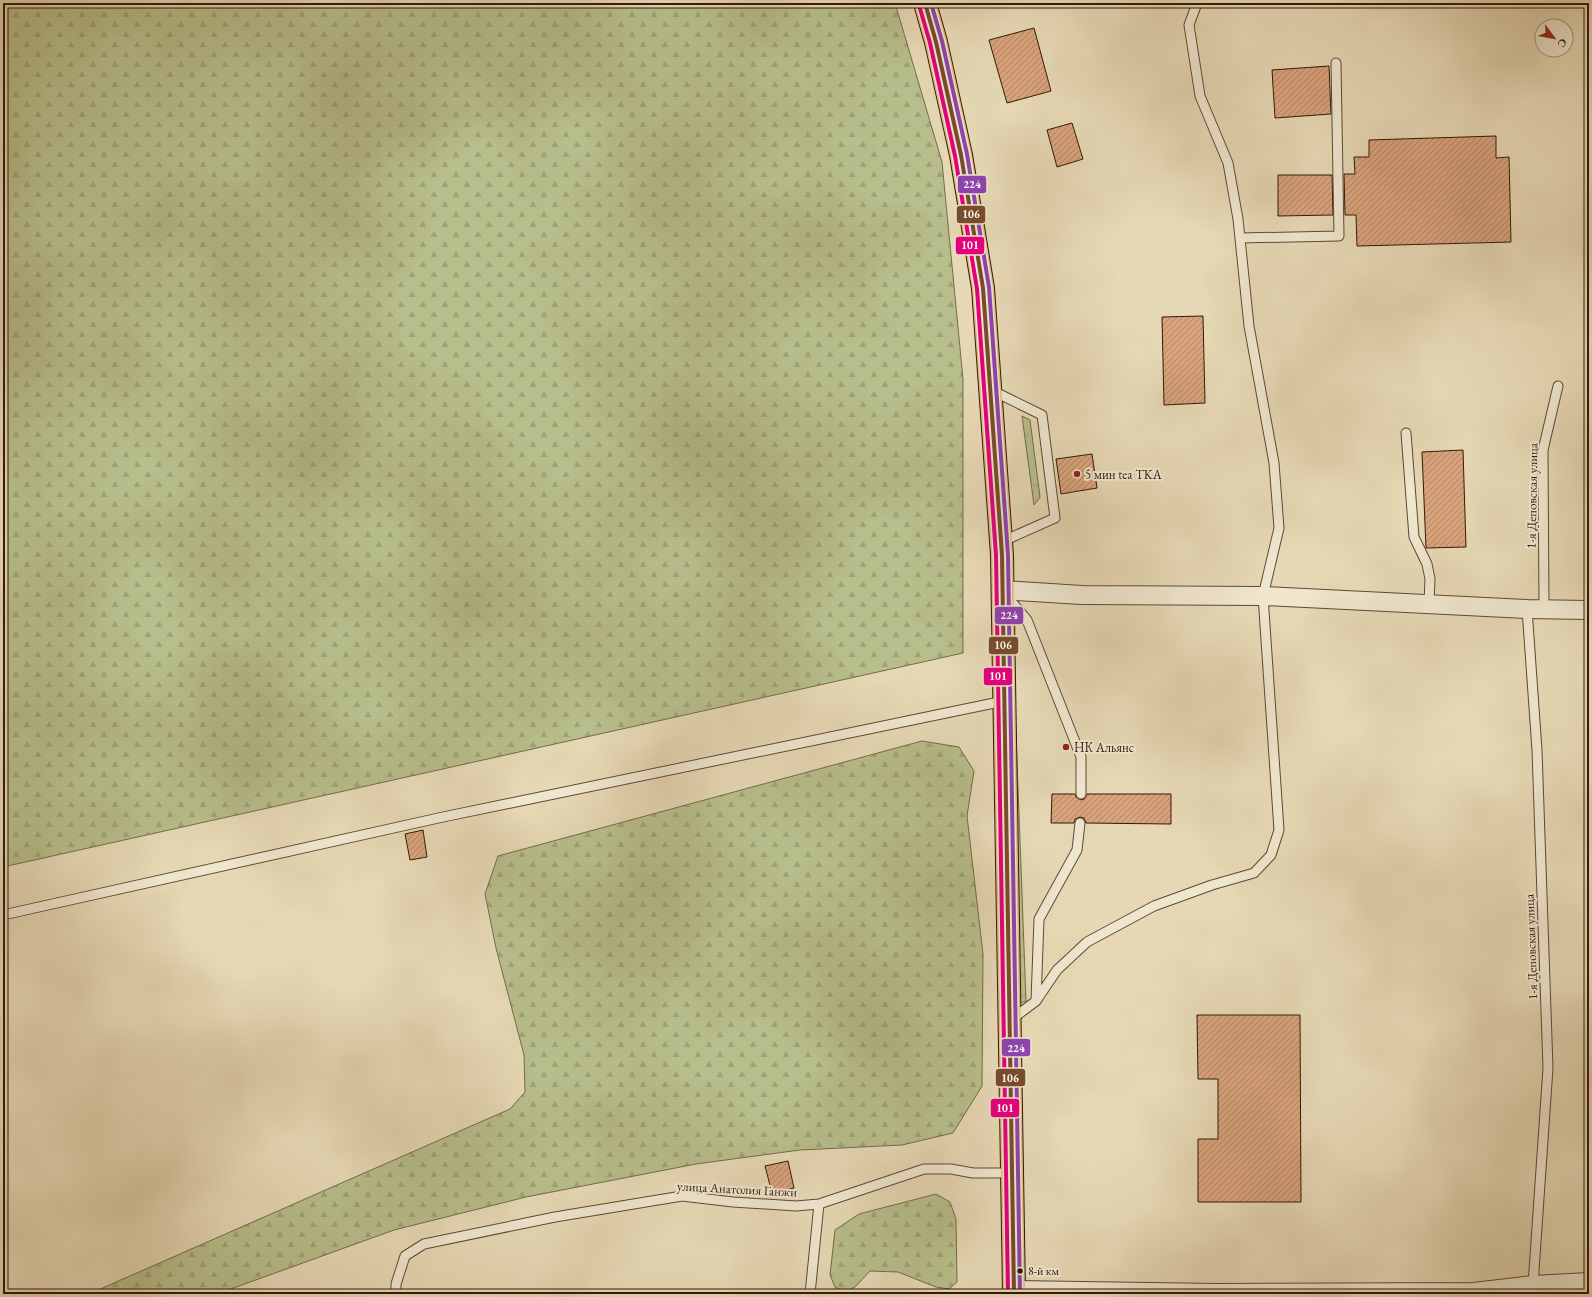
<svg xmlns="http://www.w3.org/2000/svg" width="1592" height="1297" font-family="'EB Garamond',serif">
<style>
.grass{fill:url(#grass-tufts);stroke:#746b4b}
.forest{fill:url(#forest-firs);stroke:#746b4b}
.building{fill:url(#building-hatch);stroke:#32180b}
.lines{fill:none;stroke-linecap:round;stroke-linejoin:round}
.service-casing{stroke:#5f4835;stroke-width:11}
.minor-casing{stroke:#5f4835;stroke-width:20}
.primary-casing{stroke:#32180b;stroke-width:24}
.service{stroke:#efe6ce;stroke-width:9}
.minor{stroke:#efe6ce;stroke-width:18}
.primary{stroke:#e3bc7a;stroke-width:22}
.bus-1-casing{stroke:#efe6ce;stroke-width:7}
.bus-2-casing{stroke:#efe6ce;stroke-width:7}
.bus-3-casing{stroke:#efe6ce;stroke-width:7}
.bus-1{stroke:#7a4b2a;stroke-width:4}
.bus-2{stroke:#e5007d;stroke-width:4}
.bus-3{stroke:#8e44ad;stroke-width:4}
.poi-dot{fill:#8f2418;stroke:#efe6ce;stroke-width:1.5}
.bus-dot{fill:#32180b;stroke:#efe6ce;stroke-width:1.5}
.labels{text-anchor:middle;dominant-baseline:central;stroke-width:4;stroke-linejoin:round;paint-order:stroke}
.bus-label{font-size:12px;fill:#32180b;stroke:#efe6ce;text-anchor:start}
.poi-label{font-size:13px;fill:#32180b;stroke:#efe6ce;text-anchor:start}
.street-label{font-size:13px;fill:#32180b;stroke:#efe6ce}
.line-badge{stroke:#efe6ce;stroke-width:1.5}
.badge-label{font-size:11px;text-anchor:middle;font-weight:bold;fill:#fff}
</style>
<defs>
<pattern id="grass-tufts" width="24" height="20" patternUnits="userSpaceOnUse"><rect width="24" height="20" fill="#b7be8b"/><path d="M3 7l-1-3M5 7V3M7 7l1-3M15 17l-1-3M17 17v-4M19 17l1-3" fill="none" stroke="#9ea377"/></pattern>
<pattern id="forest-firs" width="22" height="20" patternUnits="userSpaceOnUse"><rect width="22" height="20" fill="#b7be8b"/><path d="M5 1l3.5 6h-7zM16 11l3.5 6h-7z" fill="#9ea377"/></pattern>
<pattern id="building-hatch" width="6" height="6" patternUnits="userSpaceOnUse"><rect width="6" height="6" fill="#d9a37c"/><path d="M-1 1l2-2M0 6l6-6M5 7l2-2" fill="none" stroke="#b18464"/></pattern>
</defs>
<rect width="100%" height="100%" fill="#e6d8b4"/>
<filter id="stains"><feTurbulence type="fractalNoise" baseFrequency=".005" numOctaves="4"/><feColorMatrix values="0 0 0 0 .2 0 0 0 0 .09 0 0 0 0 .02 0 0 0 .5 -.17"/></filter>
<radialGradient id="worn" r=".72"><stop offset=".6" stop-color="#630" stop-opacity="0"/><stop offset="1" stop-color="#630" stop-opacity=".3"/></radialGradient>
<path class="grass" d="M1022,416l8,4 10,77 -6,8z
M1015,707l11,294 -6,2z"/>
<path class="forest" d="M3,3h892l47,159 21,217v274l-960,214z
M922,741l37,6 15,24 -7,45 16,138 -1,132 -29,47 -51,12 -102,5 -104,14 -170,33 -132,33 -177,64h-128l421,-185 15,-17 -1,-37 -28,-107 -11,-54 13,-38z
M936,1194l14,8 6,17 1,63 -8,7 -13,-2 -38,-15 -28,-1 -15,16 -10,5 -10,-5 -5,-12 5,-45 24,-16z"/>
<path class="building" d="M1034,28l17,63 -44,12 -18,-63z
M1329,66l2,48 -56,4 -3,-48z
M1072,123l11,36 -26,8 -10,-37z
M1496,136v22l13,-1 2,85 -154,4 -1,-31h-11l-1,-41h11l-1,-17h15v-17z
M1278,175h54l1,40 -55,1z
M1203,316l2,87 -41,2 -2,-88z
M1463,450l3,97 -40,1 -4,-96z
M1092,454l5,34 -36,6 -5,-35z
M1052,794h23l1,3 5,3 3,-1 3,-5h84v30l-85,-1 -2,-5 -4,-1 -5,2 -1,4h-23z
M423,830l4,27 -17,3 -5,-26z
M1197,1015h103l1,187h-103v-63h20v-60h-20z
M788,1161l6,27 -22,5 -7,-27z"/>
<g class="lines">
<defs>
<path id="service" d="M1240,238l99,-2 -3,-173
M991,390l51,25 13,103 -54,24
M1406,433l8,104 13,27 3,15 -1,24
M1006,595l21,25 54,137v37
M1544,608l-1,-158 15,-64
M1527,609l10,141 11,318 -15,217
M3,915l440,-98 561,-116
M1036,1001l21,-31 30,-28 67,-36 58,-21 42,-12 17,-18 8,-25 -16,-234 16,-68 -5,-65 -25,-137 -11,-107 -10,-56 -28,-67 -11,-71 8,-22
M1012,1019l24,-18 3,-82 38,-69 3,-27
M396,1294v-10l9,-28 19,-12 131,-27 127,-21 51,6 63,4 23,-2 105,-35h27l22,4h40
M810,1294l9,-90"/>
<path id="minor" d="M1002,590l80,5 181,1 264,13 62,1
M1014,1290l203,3 257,-1 59,-7 56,-3"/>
<path id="primary" d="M925,3l11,39 25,113 22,133 19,267 12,739"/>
</defs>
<use href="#service" class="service-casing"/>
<use href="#minor" class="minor-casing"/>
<use href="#primary" class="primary-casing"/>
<use href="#service" class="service"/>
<use href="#minor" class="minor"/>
<use href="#primary" class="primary"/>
<defs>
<path id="bus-1" d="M925,3l11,39 25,113 22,133 19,267 12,739"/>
<path id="bus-2" d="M919,5l11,38 25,113 22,133 19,266 12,739"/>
<path id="bus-3" d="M931,3l11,38 25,113 22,133 19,268 12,739"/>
</defs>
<use href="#bus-1" class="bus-1-casing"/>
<use href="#bus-2" class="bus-2-casing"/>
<use href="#bus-3" class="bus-3-casing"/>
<use href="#bus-1" class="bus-1"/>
<use href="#bus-2" class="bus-2"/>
<use href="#bus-3" class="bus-3"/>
</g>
<g class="poi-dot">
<circle cx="1077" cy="474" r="4"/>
<circle cx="1066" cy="747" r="4"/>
</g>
<circle class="bus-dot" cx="1020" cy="1271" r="3.5"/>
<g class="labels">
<g class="bus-label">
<text x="1028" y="1271">8-й км</text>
</g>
<g class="poi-label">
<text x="1085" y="474">5 мин tea TKA</text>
<text x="1074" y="747">НК Альянс</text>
</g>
<g class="street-label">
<text transform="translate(1532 496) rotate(-89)">1-я Деповская улица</text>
<text transform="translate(1531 947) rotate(-92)">1-я Деповская улица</text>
<text transform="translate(737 1189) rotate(3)">улица Анатолия Ганжи</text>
</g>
</g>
<g class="line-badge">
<rect x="957" y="175" width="30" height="19" rx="4" fill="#8e44ad"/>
<rect x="956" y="205" width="30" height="19" rx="4" fill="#7a4b2a"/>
<rect x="955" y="236" width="30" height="19" rx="4" fill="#e5007d"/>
<rect x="994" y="606" width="30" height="19" rx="4" fill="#8e44ad"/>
<rect x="988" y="636" width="31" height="19" rx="4" fill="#7a4b2a"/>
<rect x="983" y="667" width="30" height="19" rx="4" fill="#e5007d"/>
<rect x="1001" y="1038" width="30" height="19" rx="4" fill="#8e44ad"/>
<rect x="995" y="1068" width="31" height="19" rx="4" fill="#7a4b2a"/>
<rect x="990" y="1098" width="30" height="20" rx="4" fill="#e5007d"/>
</g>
<g class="badge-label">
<text x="972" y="188">224</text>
<text x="971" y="218">106</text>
<text x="970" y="249">101</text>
<text x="1009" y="619">224</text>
<text x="1003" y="649">106</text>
<text x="998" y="680">101</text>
<text x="1016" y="1052">224</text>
<text x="1010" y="1082">106</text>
<text x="1005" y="1112">101</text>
</g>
<rect width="1592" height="1297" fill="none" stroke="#e6d8b4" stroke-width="16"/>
<rect x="4" y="4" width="1584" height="1289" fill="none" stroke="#32180b" stroke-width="2"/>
<rect x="8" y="8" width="1576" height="1281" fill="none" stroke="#32180b"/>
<g transform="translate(1554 38) rotate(122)"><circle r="19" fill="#efe6ce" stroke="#a39480"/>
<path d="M0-3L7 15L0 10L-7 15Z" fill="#8f2418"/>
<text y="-6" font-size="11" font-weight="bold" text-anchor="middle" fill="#32180b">С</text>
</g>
<rect width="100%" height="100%" filter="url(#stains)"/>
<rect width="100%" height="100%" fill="url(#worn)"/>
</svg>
